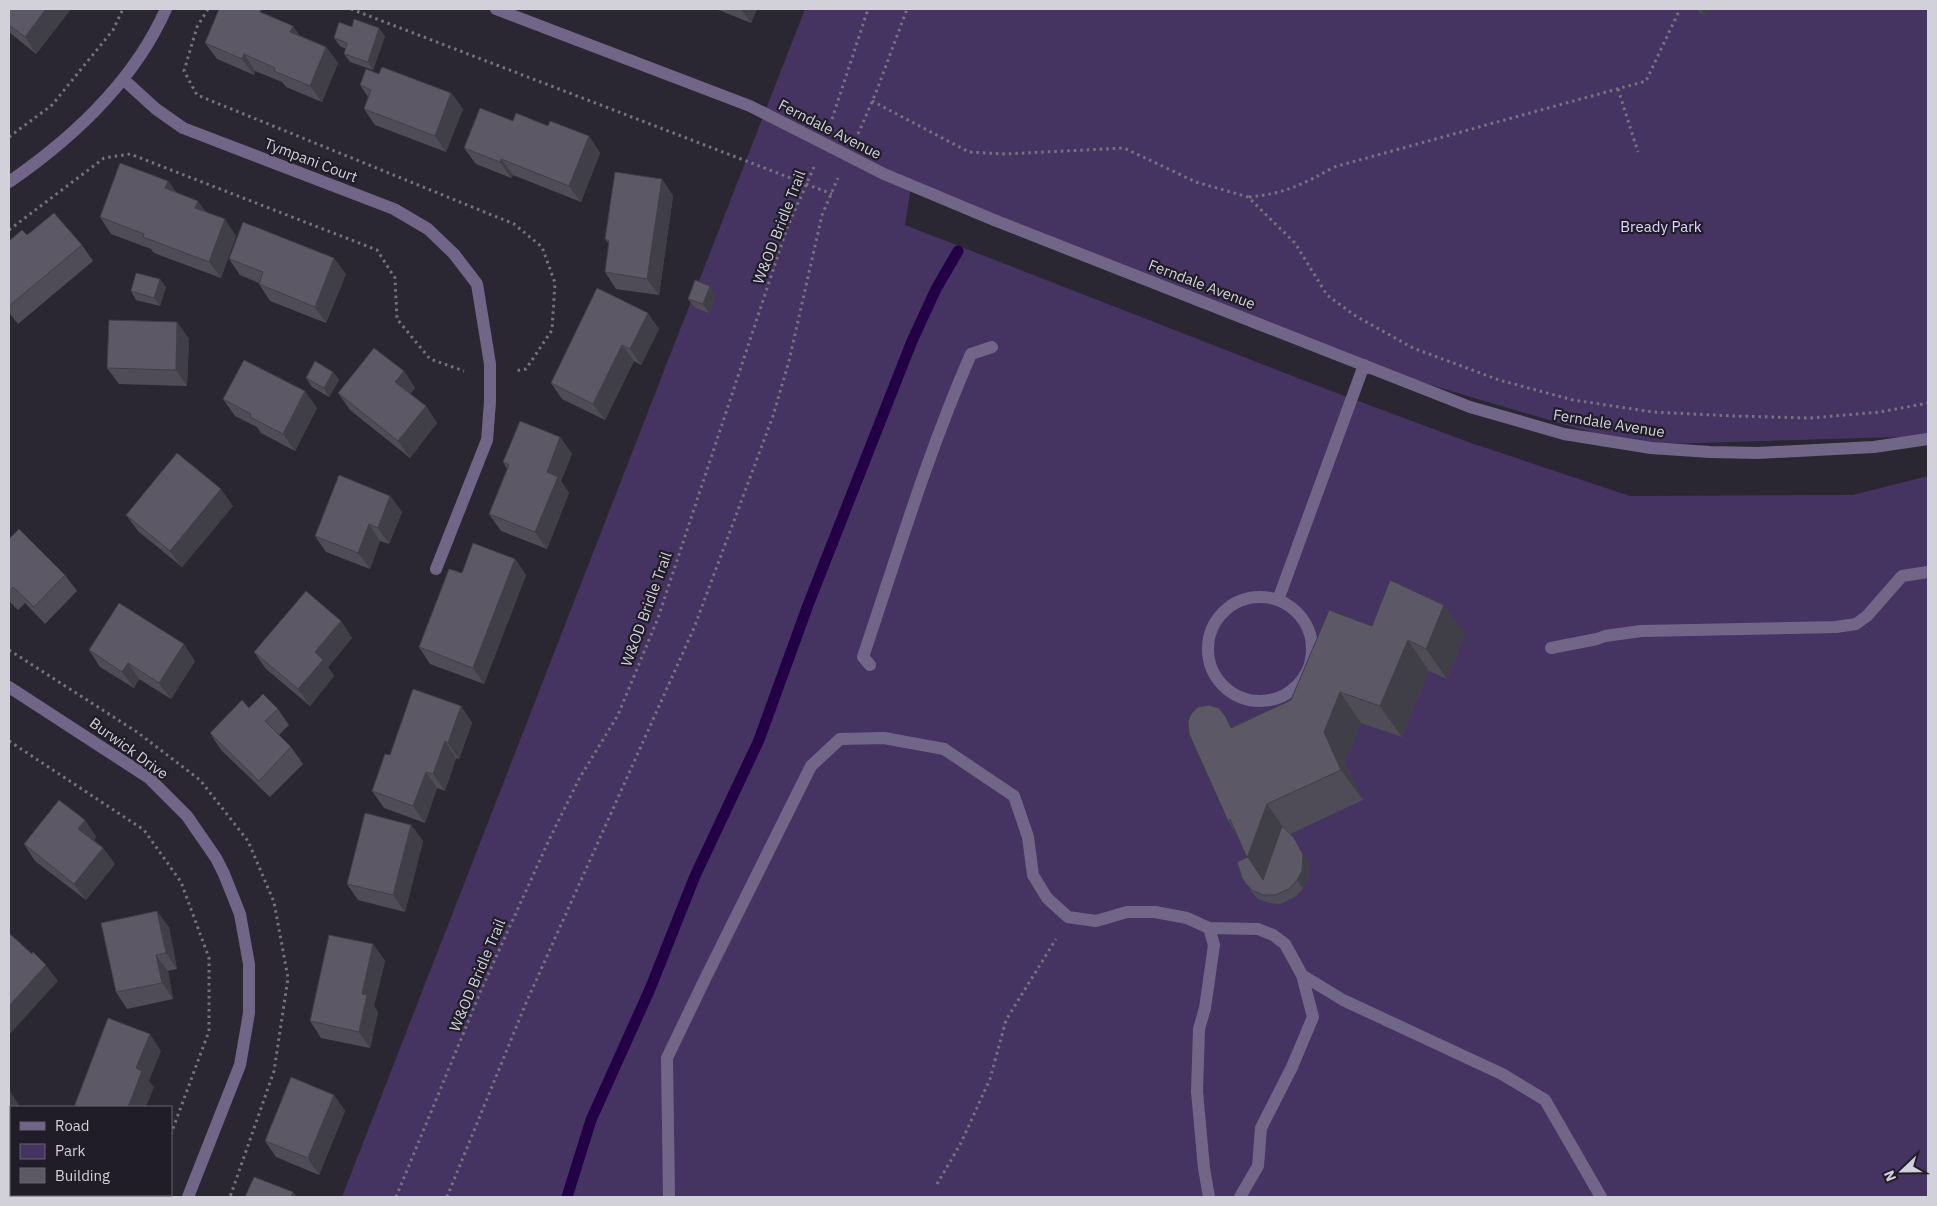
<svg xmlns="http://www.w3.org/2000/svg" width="1937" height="1206" font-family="'IBM Plex Sans',sans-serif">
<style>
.green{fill:#453462}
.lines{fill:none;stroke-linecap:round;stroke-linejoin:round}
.stream{stroke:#230046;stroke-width:11}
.path{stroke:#75737c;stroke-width:3;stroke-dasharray:2.5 4;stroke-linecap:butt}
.minor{stroke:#716688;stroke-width:12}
.wall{fill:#4f4c57}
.shaded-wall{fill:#403e47}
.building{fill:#5c5865;stroke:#403e47}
.labels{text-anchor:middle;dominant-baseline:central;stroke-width:4.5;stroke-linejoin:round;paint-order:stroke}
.street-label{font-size:15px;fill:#d2d0d8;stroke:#201d28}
.park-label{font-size:15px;fill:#e0d4fe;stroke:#201d28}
</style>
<rect width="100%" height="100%" fill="#2a2732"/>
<path class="green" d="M805,9h1123v427l-295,9 -269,-80 -453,-179 -6,39 421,164 145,54 159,53 223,-1 75,-19v721h-1586z"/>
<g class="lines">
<path class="stream" d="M567,1197l24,-77 59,-131 45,-113 64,-136 49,-135 104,-264 24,-52 22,-38"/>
<path class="path" d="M208,9l-11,18 -13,44 13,24 317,129 28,23 13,36 -3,47 -26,39 -12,2
M351,9l481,185
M1618,89l20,63
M872,101l97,51 36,2 119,-6 72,34 52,15 47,46 32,52 27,20 59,33 86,32 74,20 80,12 81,4 77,2 69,-6 48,-9
M832,119l36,-110
M858,134l17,-39 32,-86
M9,137l43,-32 61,-75 10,-21
M1249,197c35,-3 55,-13 85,-30l312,-86 34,-72
M9,230l95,-72 26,-4 247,96 18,28 2,41 33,40 34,12
M9,650l128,82 63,48 48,61 26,61 14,76 -14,93 -44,126
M9,741l135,89 37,52 28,76v73l-38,103
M937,1184l24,-41 29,-64 16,-59 50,-81
M148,1197l1,-2
M396,1197l86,-209 67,-148 30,-61 39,-64 40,-97 129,-390 27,-61
M447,1197l79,-194 168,-375 79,-212 16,-55 33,-146 16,-37"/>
<path class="minor" d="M496,9l254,97 134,68 110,46 476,187 94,27 87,14 59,4 48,1 116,-6 54,-8
M123,79l33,30 27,19 211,81 34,20 26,25 23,30 13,80v38l-3,38 -51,129
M9,182c64,-44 125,-101 157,-173
M1208 649a52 52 0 1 1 104 0a52 52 0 1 1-104 0Z
M1278,600l86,-235
M1551,648l46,-9 8,-3 36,-5 195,-4 20,-3 11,-8 35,-40 26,-4
M870,665l-7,-8c34,-101 65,-205 108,-303l21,-7
M9,687l140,91 38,38 29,42 8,16 16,40 9,50v49l-9,52 -52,132
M1302,975l41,25 159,74 43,26 56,97
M669,1197l-2,-139 38,-79 106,-213 29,-27 44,-1 60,11 70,47 14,41 5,38 14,23 21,19 28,4 31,-9h28l32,6 22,10
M1209,1197l-5,-29 -7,-76 2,-63 6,-21 9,-63 -5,-17 49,1 15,6 12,9 17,31 11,42 -21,50 -31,61 -3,38 -18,31"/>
</g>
<path class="wall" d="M9,9h62l-35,45 -27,-22z
M716,9h41l-6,14z
M1696,9h14l-5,7z
M265,14l28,12 6,9 27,12 12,16 -16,39 -36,-15 -4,-5 -27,-11 -1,4 -37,-16 -12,-16z
M352,27l33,9 -12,34 -23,-8 -6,-8 2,-5 -6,-3 -6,-8z
M379,74l72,19 12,16 -17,43 -71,-27 -11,-16 4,-12 -8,-12z
M513,121l35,5 41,10 11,17 -19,49 -68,-27 -2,3 -35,-14 -12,-16z
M662,179l11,17 -14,99 -43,-6 -11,-17 4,-28 -4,-5z
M168,181l8,11 31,20 29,24 -15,42 -67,-25 -3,-4 -40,-15 -11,-17z
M27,235l55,10 11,16 -75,63 -9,-11v-72z
M229,259l117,15 -20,49 -56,-22 -11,-17v-1l-19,-8z
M166,287l-6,19 -24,-6 -5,-9z
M597,288l62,41 -18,36 -7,-4 -29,59 -43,-21 -11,-16z
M716,294l-7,19 -15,-6 -6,-8z
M177,322l12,17 -2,47 -68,-2 -12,-16z
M404,371l11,17 -5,6 16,12 11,17 -27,35 -60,-48 -12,-17z
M333,372l6,8 -10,17 -17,-10 -6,-9z
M223,399l94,9 -22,43 -34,-18 -4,-6 -22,-11z
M560,437l12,17 -11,27 8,12 -22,56 -46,-18 -12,-17 18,-45 -4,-7z
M390,496l12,16 -13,32 -9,-3 -10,28 -44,-17 -11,-16z
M233,506l-51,61 -44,-36 -12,-16z
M9,539l56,36 12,16 -32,33 -20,-21 -7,7 -9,-9z
M515,559l11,16 -42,109 -54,-20 -11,-17 43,-74z
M1444,605l21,30 -18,44 -18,-8 -27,66 -41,-14 -16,39 18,38 -73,34 9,12 10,17 -1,17 -5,9 -8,8 -14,7 -12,-1 -11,-4 -6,-7 -10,-14 5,-21 -12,-25 -7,-11 5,-95 58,-26z
M341,621l11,17 -24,29 6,9 -24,30 -44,-37 -12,-17z
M89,650l106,11 -24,38 -32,-20 -5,9 -34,-21z
M461,706l11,17 -13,36 -3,-1 -11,33 -8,-3 -12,35 -41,-15 -12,-17 18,-36z
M249,708l29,1 11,16 -10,10 12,12 12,17 -33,33 -49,-47 -11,-17z
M85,820l11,17 -2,3 9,8 12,16 -29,36 -51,-39 -11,-17z
M411,825l12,16 -18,71 -47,-12 -11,-16z
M169,927l8,42 -9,2 5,28 -46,10 -11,-17z
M373,944l12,17 -11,45 4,6 -8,36 -49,-10 -11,-17z
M334,1095l11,16 -26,64 -43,-18 -11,-16z"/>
<path class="shaded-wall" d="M46,9h25l-35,45 -11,-17z
M741,9h16l-6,14z
M1700,9h10l-5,7z
M293,26l11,16 -14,-10z
M379,28l6,8 -12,34 -5,-8z
M326,47l12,16 -16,39 -12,-16z
M244,54l11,17 -1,4 -12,-16z
M451,93l12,16 -17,43 -11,-16z
M589,136l11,17 -19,49 -12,-16z
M501,159l12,16 -2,3 -11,-16z
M662,179l11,17 -14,99 -12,-16z
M168,181l12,17 -15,-10z
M198,201l12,16 -15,-9z
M225,219l11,17 -15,42 -12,-16z
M334,258l12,16 -20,49 -11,-16z
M160,279l6,8 -6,19 -6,-8z
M710,286l6,8 -7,19 -6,-9z
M648,313l11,16 -18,36 -11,-16z
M177,322l12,17 -2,47 -11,-16z
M622,345l12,16 -29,59 -12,-16z
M404,371l11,17 -8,10 -12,-16z
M333,372l6,8 -10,17 -5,-9z
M305,391l12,17 -22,43 -12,-17z
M426,406l11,17 -27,35 -12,-17z
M560,437l12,17 -11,27 8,12 -22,56 -12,-17 12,-60z
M221,489l12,17 -51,61 -12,-16z
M390,496l12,16 -13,32 -11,-16z
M369,524l11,17 -10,28 -12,-16z
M515,559l11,16 -42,109 -11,-16z
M1444,605l21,30 -18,44 -21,-30z
M341,621l11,17 -24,29 6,9 -24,30 -12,-17 17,-37z
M1408,640l21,31 -27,66 -22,-31z
M184,644l11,17 -24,38 -12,-16z
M128,663l11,16 -5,9 -12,-16z
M1340,692l21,31 -16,39 18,38 -22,-30 -17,-38z
M461,706l11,17 -13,36 -11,-16z
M1226,717l22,31 -17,-20z
M445,741l11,17 -11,33 -12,-17z
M426,772l11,16 -12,35 -12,-17z
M1267,804l21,30 -19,54 -22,-30z
M85,820l11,17 -6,8 -12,-16z
M411,825l12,16 -18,71 -12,-17z
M1294,838l5,8 10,17 -1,17 -5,9 -6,-9z
M103,848l12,16 -29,36 -12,-16z
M157,911l12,16 8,42 -11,-16z
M373,944l12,17 -11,45 4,6 -8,36 -11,-16 3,-38z
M156,955l12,16 5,28 -11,-16z
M46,965l12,16 -49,54v-29z
M150,1034l11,17 -12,30 5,6 -8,20h-18l8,-39z
M9,1090l10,15v2h-8v29l-2,8z
M334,1095l11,16 -26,64 -11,-17z
M293,1192l4,5h-6z
M93,1195h17v2h-18z"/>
<path class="building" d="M9,9h37l-21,28 -16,-12z
M219,9h42l-1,3 33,14 -3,6 36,15 -16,39 -36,-15 1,-3 -31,-14 -2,5 -37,-16z
M354,19l25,9 -11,34 -24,-8 3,-11 -13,-5 5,-16 13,5z
M382,67l69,26 -16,43 -71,-27 7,-19 -11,-5 6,-16 13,5z
M480,108l33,13 3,-8 32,13 2,-5 39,15 -20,50 -68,-27 -1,3 -36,-14z
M120,163l48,18 -3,7 33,13 -3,7 30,11 -16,43 -66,-25 1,-3 -44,-17z
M615,172l47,7 -15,100 -42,-7 4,-31 -4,-2z
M54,213l28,32 -73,61v-65l13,-11 5,5z
M243,222l91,36 -19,49 -56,-23 4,-12 -34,-13z
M136,273l24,6 -6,19 -23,-7z
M695,280l15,6 -7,18 -15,-5z
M597,288l51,25 -18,36 -8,-4 -29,59 -42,-21z
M109,320l68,2 -1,48 -69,-2z
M374,348l30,23 -9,11 31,24 -28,35 -60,-48z
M244,360l61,31 -22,43 -33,-17 1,-3 -28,-15z
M315,361l18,11 -9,16 -18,-10z
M520,421l40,16 -13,35 11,5 -23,55 -46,-18 20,-49 -6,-3z
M177,453l44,36 -51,62 -44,-36z
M339,475l51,21 -12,32 -9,-4 -11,29 -43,-17z
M19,529l46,46 -31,32 -21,-20 -4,4v-52z
M473,543l42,16 -42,109 -54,-21 30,-78 13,4z
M1390,580l54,25 -18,44 -18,-9 -28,66 -40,-14 -16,40 17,38 -74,34 -20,54 -17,-39 -2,2 -39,-87 -1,-13 3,-7 7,-7 10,-2 11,3 7,9 5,11 60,-28 38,-90 43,16z
M306,591l35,30 -26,31 8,8 -25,29 -44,-37z
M119,603l65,41 -25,39 -31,-20 -6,9 -33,-22z
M413,689l48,17 -13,37 -3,-2 -12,33 -7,-2 -13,34 -41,-15 13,-37 5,1z
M263,694l15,15 -13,12 26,26 -32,34 -49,-48 32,-33 7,8z
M59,800l26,20 -7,9 25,19 -29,36 -50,-40z
M365,813l46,12 -18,70 -46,-11z
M1282,826l12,12 9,16 -1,17 -5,9 -8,9 -14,6h-12l-11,-5 -6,-6 -4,-6 -5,-16 11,-5 15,23z
M157,911l9,42 -10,2 6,28 -46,9 -15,-69z
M9,933l23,21 1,-2 13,13 -37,41z
M329,935l44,9 -11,50 5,1 -8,37 -49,-11z
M108,1018l42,16 -14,34 6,3 -14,36h-54z
M291,1077l43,18 -26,63 -43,-17z
M254,1177l39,15 -2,5h-46z
M41,1195h52l-1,2h-52z"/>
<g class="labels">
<g class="street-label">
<text transform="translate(830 129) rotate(27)">Ferndale Avenue</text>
<text transform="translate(311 160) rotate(21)">Tympani Court</text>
<text transform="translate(779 227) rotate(-69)">W&amp;OD Bridle Trail</text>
<text transform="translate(1202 284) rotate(21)">Ferndale Avenue</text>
<text transform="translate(1609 423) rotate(9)">Ferndale Avenue</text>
<text transform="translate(646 609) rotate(-70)">W&amp;OD Bridle Trail</text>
<text transform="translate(129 748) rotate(36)">Burwick Drive</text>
<text transform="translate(477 975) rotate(-67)">W&amp;OD Bridle Trail</text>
</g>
<g class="park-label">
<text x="1661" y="226">Bready Park</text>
</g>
</g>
<rect width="1937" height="1206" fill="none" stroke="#d2d0d8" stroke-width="20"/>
<rect x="10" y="1106" width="162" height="90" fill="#201d28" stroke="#67656e"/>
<rect x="20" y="1122" width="25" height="8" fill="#716688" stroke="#67656e"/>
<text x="55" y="1131" font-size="15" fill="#d2d0d8">Road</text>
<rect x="20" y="1144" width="25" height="15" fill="#453462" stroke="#67656e"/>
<text x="55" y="1156" font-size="15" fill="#d2d0d8">Park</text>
<rect x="20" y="1168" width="25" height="15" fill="#5c5865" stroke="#67656e"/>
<text x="55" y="1181" font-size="15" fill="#d2d0d8">Building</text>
<g transform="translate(1902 1171) rotate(248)" stroke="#201d28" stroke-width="4" paint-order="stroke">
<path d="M0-4L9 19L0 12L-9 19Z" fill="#d2d0d8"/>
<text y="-8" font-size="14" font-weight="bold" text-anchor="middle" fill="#d2d0d8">N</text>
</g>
</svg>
